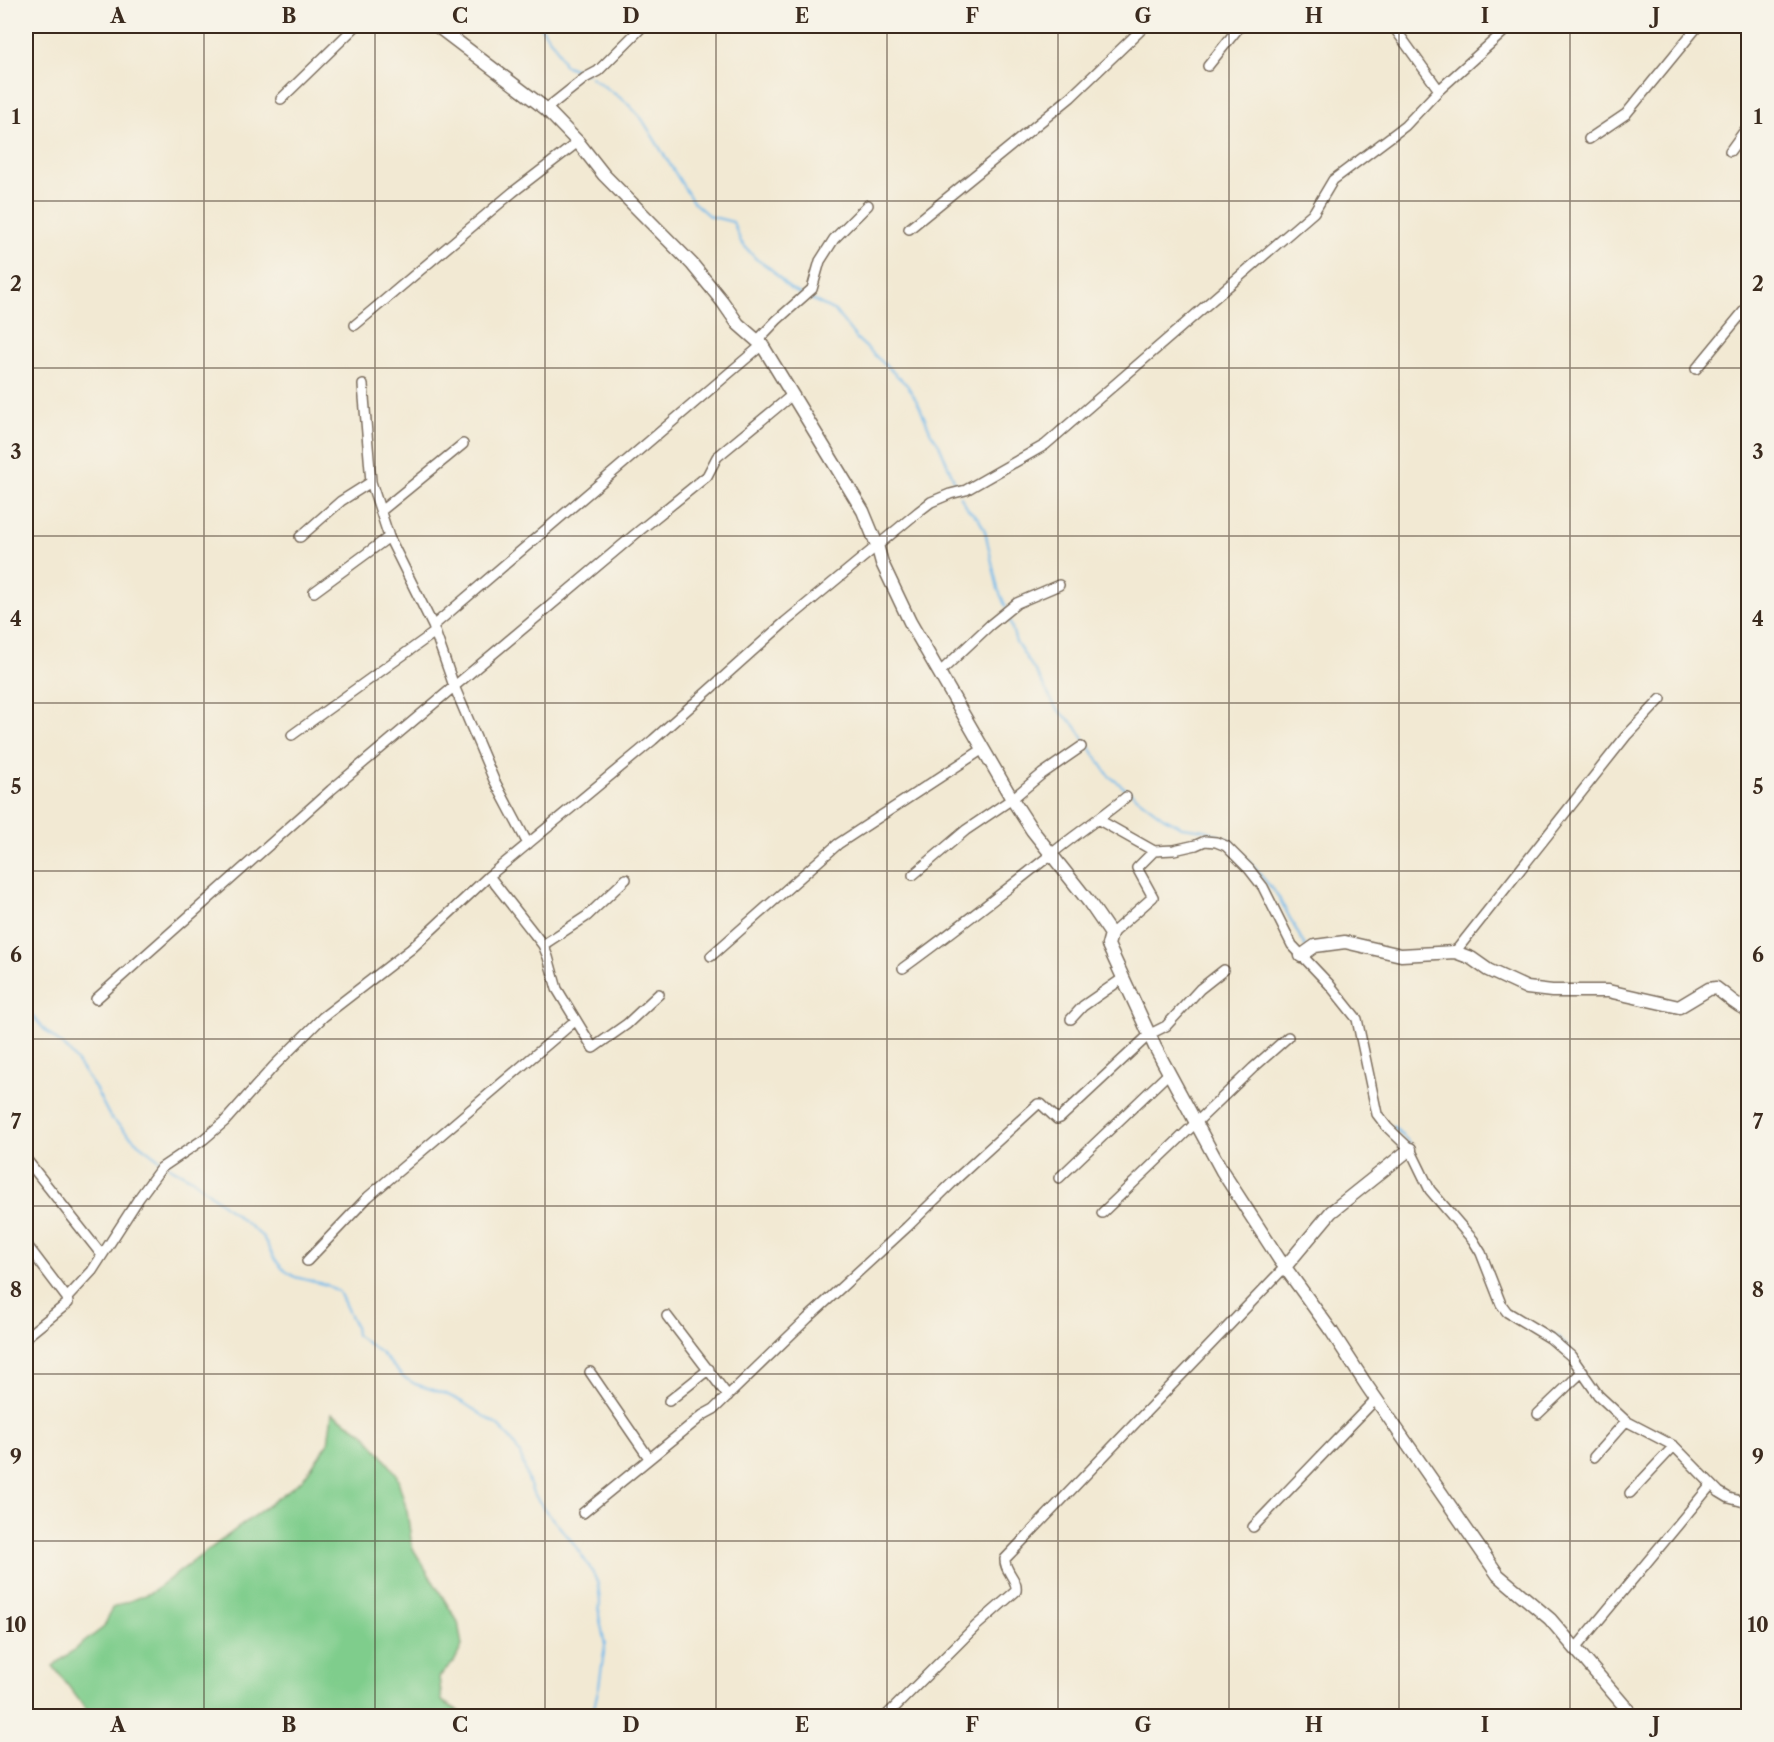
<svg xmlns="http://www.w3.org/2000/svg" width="1774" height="1742" font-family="'Libre Caslon Text',serif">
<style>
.green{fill:#7fcd8c;stroke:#5d7c55;stroke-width:1.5}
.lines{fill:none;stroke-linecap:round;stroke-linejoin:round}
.stream{stroke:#74baeb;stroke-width:2}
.minor-casing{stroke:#7b6d5d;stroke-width:12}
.tertiary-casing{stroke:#7b6d5d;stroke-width:15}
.minor{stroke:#fff;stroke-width:9}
.tertiary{stroke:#fff;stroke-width:12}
.grid{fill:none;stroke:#3b2a1e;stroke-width:1.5;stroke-opacity:0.55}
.neatline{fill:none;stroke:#3b2a1e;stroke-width:2}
.grid-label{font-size:20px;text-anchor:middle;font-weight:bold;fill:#3b2a1e}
</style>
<rect width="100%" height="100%" fill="#f7f3e8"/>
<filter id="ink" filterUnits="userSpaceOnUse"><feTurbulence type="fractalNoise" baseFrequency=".0167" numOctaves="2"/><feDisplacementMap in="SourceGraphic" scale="12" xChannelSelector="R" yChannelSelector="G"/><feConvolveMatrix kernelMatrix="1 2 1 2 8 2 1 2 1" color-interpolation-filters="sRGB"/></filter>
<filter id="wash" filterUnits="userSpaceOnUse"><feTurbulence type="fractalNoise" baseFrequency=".008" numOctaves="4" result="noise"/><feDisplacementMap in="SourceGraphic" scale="24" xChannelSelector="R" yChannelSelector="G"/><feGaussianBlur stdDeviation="1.35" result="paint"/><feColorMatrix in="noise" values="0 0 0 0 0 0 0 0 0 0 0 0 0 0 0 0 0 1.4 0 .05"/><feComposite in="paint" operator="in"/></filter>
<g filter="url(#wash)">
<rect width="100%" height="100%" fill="#f2e9d3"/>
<path class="green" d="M332,1413l32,20 32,40 11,38 5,36 46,75 4,24 -8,16 -15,15 3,24 25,15h-376l-38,-50 51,-39 8,-19 40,-16 150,-112 26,-36z"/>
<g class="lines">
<path class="stream" d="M540,26l16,21 8,18 23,9
M591,77l35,25 16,17 51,83 16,14 24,6 8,20 15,17 15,10 18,19 13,7
M807,297l28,14 22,28 50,46 12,20 12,28 8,11 19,46
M960,496l8,13 11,10 6,12 13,58 8,18
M1008,615l8,27 21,32 19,34 18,16 35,52 54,41 19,10 23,3 24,10 13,13 36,43 27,50
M26,1008l18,21 25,22 26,37 15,29 29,27 25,19
M1393,1126l17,17
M168,1166l24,13 71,58 12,23 9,10 11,7 32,8 12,7 16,34 1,9 25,18 22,24 12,7 31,10 18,9 33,22 13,13 10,16 12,37 13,19 26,30 18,26 9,17 2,19 -1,13 6,30 -6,41 -7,30
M1430,1180l6,11
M1550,1333l8,4 13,13"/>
</g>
</g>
<g filter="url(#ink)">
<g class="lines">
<defs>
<path id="minor" d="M1393,26l46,64
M1208,66l32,-40
M281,99l75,-73
M546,109l39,-31 13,-7 45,-45
M1589,139l37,-25 72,-88
M1730,151l18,-25
M909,229l162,-132 74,-71
M355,325l158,-133 65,-50
M757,341l20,-21 35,-31 8,-28 14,-22 34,-34
M1696,369l52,-63
M363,385l8,97 18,55 44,89 21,60 40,94 34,64
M381,511l82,-67
M300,537l41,-36 30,-19
M314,592l75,-55
M433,626l329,-281
M939,673l51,-48 27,-22 42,-18
M292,735l143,-103
M1099,820l55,31 20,-1 22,-5 9,-4 11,1 10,4 23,23 14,18 29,58 37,39 28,35 20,95 10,13 23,22 20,41 43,50 8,13 20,51 6,8 43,26 21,18 27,39 28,26 48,25 45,46 10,6 19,5
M913,875l53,-45 46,-31 30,-25 39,-27
M489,876l54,69 5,12 9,32 36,59 34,-24 32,-30
M1111,934l42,-37 -16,-29 17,-17
M543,945l44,-29 39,-37
M1455,952l171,-216 35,-37
M711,956l127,-112 145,-95
M903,968c50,-36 98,-74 146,-112 25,-21 52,-38 77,-59
M96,999l235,-209 308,-259 68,-55 10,-19 75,-62
M1071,1019l12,-13 39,-27
M26,1159l75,95
M1059,1178l110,-105
M1102,1213l151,-145 35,-31
M26,1244l41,54
M307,1261l61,-64 208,-177
M667,1316l61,80
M26,1337l42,-34 -1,-5 25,-27 47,-73 22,-30 43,-29 21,-18 49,-55 49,-49 88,-68 78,-73 164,-136 132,-118 133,-110 13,-10 19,-8 16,-4 79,-45 269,-233 19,-32 72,-54 34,-36 71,-64
M590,1372l59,86
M669,1401l40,-32
M1538,1414l45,-43
M1594,1457l32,-36
M1630,1493l44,-47
M583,1513l120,-98 11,-6 94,-91 99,-91 49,-48 82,-75h3l16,15 3,-1 90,-84 16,-8 34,-37 24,-19
M1253,1527l123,-128
M1575,1649l136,-164
M886,1716l90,-90 40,-35c2,-12 -12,-20 -11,-32l280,-292"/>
<path id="tertiary" d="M437,26l109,83 32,33 26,33 88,89 30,37 16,23 24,21 101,166 14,34 5,18 28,59 102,177 20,31 57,72 22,32 -3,11 47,102 67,124 57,88 53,73 35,54 131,189 52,44 83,97
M1301,956l14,-10 30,-4 56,13 54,-3 16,6 17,12 39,18 25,3h56l71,16 30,-18 7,-1c10,7 21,19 32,22
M1285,1267l46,-55 79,-63"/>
</defs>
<use href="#minor" class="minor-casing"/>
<use href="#tertiary" class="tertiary-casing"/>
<use href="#minor" class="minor"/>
<use href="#tertiary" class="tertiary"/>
</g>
</g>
<path class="grid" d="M204,26v1690M375,26v1690M545,26v1690M716,26v1690M887,26v1690M1058,26v1690M1229,26v1690M1399,26v1690M1570,26v1690M26,201h1722M26,368h1722M26,536h1722M26,703h1722M26,871h1722M26,1039h1722M26,1206h1722M26,1374h1722M26,1541h1722"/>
<rect width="1774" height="1742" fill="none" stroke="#f7f3e8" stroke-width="66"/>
<rect x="33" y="33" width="1708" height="1676" class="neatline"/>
<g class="grid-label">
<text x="118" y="23">A</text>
<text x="289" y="23">B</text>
<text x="460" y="23">C</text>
<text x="631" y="23">D</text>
<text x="802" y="23">E</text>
<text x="972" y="23">F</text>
<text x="1143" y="23">G</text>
<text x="1314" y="23">H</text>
<text x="1485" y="23">I</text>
<text x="1656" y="23">J</text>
<text x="16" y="124">1</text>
<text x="1758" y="124">1</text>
<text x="16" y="291">2</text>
<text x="1758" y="291">2</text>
<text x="16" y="459">3</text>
<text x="1758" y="459">3</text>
<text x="16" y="626">4</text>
<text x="1758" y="626">4</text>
<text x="16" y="794">5</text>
<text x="1758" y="794">5</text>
<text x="16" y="962">6</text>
<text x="1758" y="962">6</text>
<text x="16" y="1129">7</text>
<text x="1758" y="1129">7</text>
<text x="16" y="1297">8</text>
<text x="1758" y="1297">8</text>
<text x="16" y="1464">9</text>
<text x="1758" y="1464">9</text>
<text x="16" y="1632">10</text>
<text x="1758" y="1632">10</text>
<text x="118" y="1732">A</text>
<text x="289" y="1732">B</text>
<text x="460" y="1732">C</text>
<text x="631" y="1732">D</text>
<text x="802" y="1732">E</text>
<text x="972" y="1732">F</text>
<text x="1143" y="1732">G</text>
<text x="1314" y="1732">H</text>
<text x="1485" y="1732">I</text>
<text x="1656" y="1732">J</text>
</g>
</svg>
